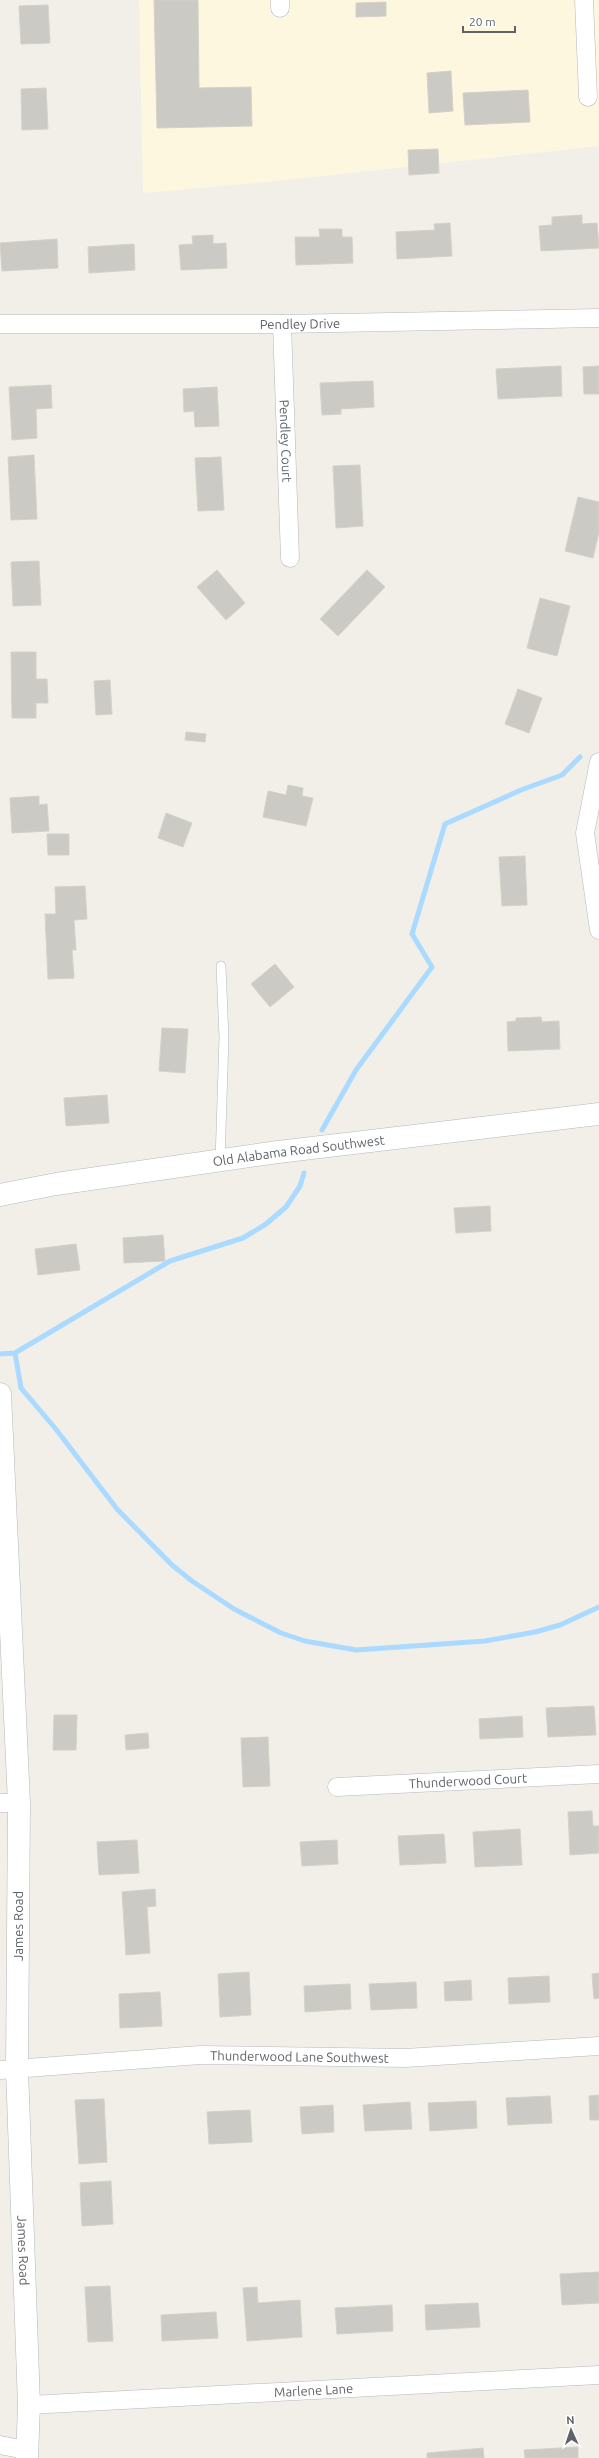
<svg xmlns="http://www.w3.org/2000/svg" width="599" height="2458" font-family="Ubuntu,sans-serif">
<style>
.commercial{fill:#fef7e0}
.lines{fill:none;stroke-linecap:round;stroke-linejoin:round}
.stream{stroke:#aadaff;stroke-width:5}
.building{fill:#cccac5;stroke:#d6d1c6}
.service-casing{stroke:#b5b8bc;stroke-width:10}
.minor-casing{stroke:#b5b8bc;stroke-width:19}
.tertiary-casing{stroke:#b5b8bc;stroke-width:23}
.service{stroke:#fff;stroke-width:9}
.minor{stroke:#fff;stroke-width:18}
.tertiary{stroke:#fff;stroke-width:22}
.labels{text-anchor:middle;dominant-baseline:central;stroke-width:3;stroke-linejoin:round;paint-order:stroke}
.street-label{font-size:13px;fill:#5f6368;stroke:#fff}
</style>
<rect width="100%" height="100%" fill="#f1efe8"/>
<path class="commercial" d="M139,0h460v146l-322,35 -134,12z"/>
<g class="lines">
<path class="stream" d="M322,1130l34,-60 76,-103 -20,-33 33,-110 76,-34 41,-15 18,-18
M15,1353l6,35 34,40 62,81 55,56 20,16 42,28 47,24 24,8 51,9 129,-9 50,-9 25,-7 39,-18
M0,1354l15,-1 155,-92 73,-23 23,-14 20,-17 14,-21 4,-13"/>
</g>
<path class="building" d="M154,0h44l1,88 52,-1 1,39 -95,2z
M386,2v14l-30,1v-14z
M48,5l2,38 -29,1 -2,-38z
M451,71l2,40 -24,2 -2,-40z
M46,88l2,41 -26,1 -1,-41z
M528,90l2,32 -65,3 -2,-32z
M438,149l1,24 -30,2 -1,-25z
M582,215v9l15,-1 2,25 -58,3 -2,-25 13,-1v-8z
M450,223l2,33 -55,3 -1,-27 39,-2 -1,-6z
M319,229h23v8h10l1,26 -57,2 -1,-28h25z
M213,235v9l13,-1 1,25 -46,2 -2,-25 14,-1 -1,-8z
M57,239l1,29 -56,3 -2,-28z
M134,244l1,26 -46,3 -1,-26z
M561,366l1,30 -64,3 -2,-30z
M599,366v28h-15l-1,-27z
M373,381l1,26 -33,2v5l-19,1 -2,-32z
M51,385l1,23 -16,1 1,29 -25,2 -3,-53z
M217,387l2,39 -24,1 -1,-16 -10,1 -1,-23z
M34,455l3,64 -26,1 -3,-63z
M221,457l3,53 -26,1 -3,-53z
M360,465l3,61 -27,2 -3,-62z
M578,497l21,5v30l-6,26 -28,-7z
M39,561l2,44 -28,1 -2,-44z
M217,570l28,33 -19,17 -29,-33z
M367,570l18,17 -47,49 -18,-17z
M540,598l30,8 -13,50 -30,-8z
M11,652h25v27h11l1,24h-12v15h-24z
M110,680l2,34 -16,1 -2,-34z
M518,689l24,9 -13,35 -24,-9z
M186,732l20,2 -1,8 -20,-2z
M288,785l15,3 -1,8 11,2 -7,28 -43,-9 5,-26 18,4z
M39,796v9l8,-1 2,27 -37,2 -2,-35z
M166,813l26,10 -9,24 -25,-9z
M47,834h22v21h-21z
M525,856l2,49 -25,1 -3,-49z
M85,886l2,33 -13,1 2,30h-4l2,28 -26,1 -3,-65h11l-1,-27z
M275,964l19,23 -24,20 -19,-23z
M541,1017l1,5 17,-1 1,28 -52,2 -1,-29 9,-1v-3z
M162,1028l26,1 -3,44 -26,-2z
M107,1095l2,28 -43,3 -2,-28z
M490,1206l1,25 -35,2 -2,-25z
M163,1235l2,26 -41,2 -1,-25z
M76,1244l4,26 -42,5 -3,-26z
M594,1706l2,29 -48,2 -2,-29z
M54,1715h23l-1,35h-23z
M522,1716l1,21 -43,2 -1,-20z
M148,1733l1,15 -23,2 -1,-15z
M268,1737l2,49 -27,1 -2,-49z
M592,1811l1,15h6v27l-29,2 -2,-43z
M520,1829l2,36 -47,2 -2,-35z
M444,1834l2,29 -46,2 -2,-29z
M137,1840l2,33 -40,2 -2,-33z
M337,1840l1,24 -36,2 -2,-24z
M155,1889l1,17 -9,1 3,46 -24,2 -4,-63z
M249,1972l2,43 -31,2 -2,-43z
M599,1973v25l-5,1 -2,-25z
M549,1976l1,26 -41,2 -1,-26z
M471,1980l1,20 -27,1 -1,-19z
M416,1982l1,26 -46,2 -2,-26z
M350,1984l1,25 -46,3 -1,-26z
M160,1992l2,34 -42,2 -1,-34z
M599,2095v25h-9l-1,-24z
M550,2096l2,27 -44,2 -2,-27z
M104,2099l3,63 -28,2 -4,-64z
M476,2101l1,27 -47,3 -2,-28z
M410,2102l2,27 -47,2 -2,-26z
M333,2105l1,27 -32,2 -2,-27z
M250,2110l2,32 -43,2 -2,-32z
M111,2181l2,43 -31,2 -2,-43z
M599,2272v31l-37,2 -2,-31z
M110,2286l3,55 -25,1 -3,-55z
M257,2287l1,16 42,-3 2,37 -55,4 -4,-53z
M478,2303l2,24 -54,3 -1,-25z
M392,2305l1,26 -56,3 -2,-26z
M216,2312l2,26 -56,3 -1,-26z
M578,2447v11h-53l-1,-8z
M483,2448l1,10h-57v-5z"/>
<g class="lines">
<defs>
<path id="service" d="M220,1161l4,-123 -3,-72"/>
<g id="minor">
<path d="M280,0v8"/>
<path d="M584,0l4,97"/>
<path id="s1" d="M0,324h282l317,-6"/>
<path id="s2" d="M282,324l8,234"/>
<path d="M599,762l-14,71 14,97"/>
<path id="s3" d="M337,1787l262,-13"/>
<path d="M0,1803h19"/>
<path id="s4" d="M0,2070l200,-15 205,3 194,-12"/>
<path id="s5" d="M29,2405l570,-30"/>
<path d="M0,2445l27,5"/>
</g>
<g id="tertiary">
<path id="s6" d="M0,1195l56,-11 222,-32 321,-38"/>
<path id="s7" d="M0,1394l19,409 -2,266 12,336 -2,53"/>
</g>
</defs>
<use href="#service" class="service-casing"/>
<use href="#minor" class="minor-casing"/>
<use href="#tertiary" class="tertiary-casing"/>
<use href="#service" class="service"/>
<use href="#minor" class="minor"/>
<use href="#tertiary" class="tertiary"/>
</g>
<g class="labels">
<g class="street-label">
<text stroke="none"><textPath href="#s1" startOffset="300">Pendley Drive</textPath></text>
<text stroke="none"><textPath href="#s2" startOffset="117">Pendley Court</textPath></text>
<text stroke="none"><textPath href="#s6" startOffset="302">Old Alabama Road Southwest</textPath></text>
<text stroke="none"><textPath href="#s3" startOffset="131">Thunderwood Court</textPath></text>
<text transform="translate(18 1926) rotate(-90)">James Road</text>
<text stroke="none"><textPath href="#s4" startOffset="300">Thunderwood Lane Southwest</textPath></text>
<text stroke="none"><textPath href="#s7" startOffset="857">James Road</textPath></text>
<text stroke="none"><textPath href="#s5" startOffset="285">Marlene Lane</textPath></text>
</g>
</g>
<g transform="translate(571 2430) rotate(357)" stroke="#ffffff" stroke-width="3" paint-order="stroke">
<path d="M0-3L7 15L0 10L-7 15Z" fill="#5f6368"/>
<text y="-6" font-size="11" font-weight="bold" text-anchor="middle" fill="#5f6368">N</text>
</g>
<path d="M463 26v6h52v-6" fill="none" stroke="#5f6368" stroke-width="2"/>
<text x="469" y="26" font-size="12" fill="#5f6368" stroke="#ffffff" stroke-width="3" paint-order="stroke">20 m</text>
</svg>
